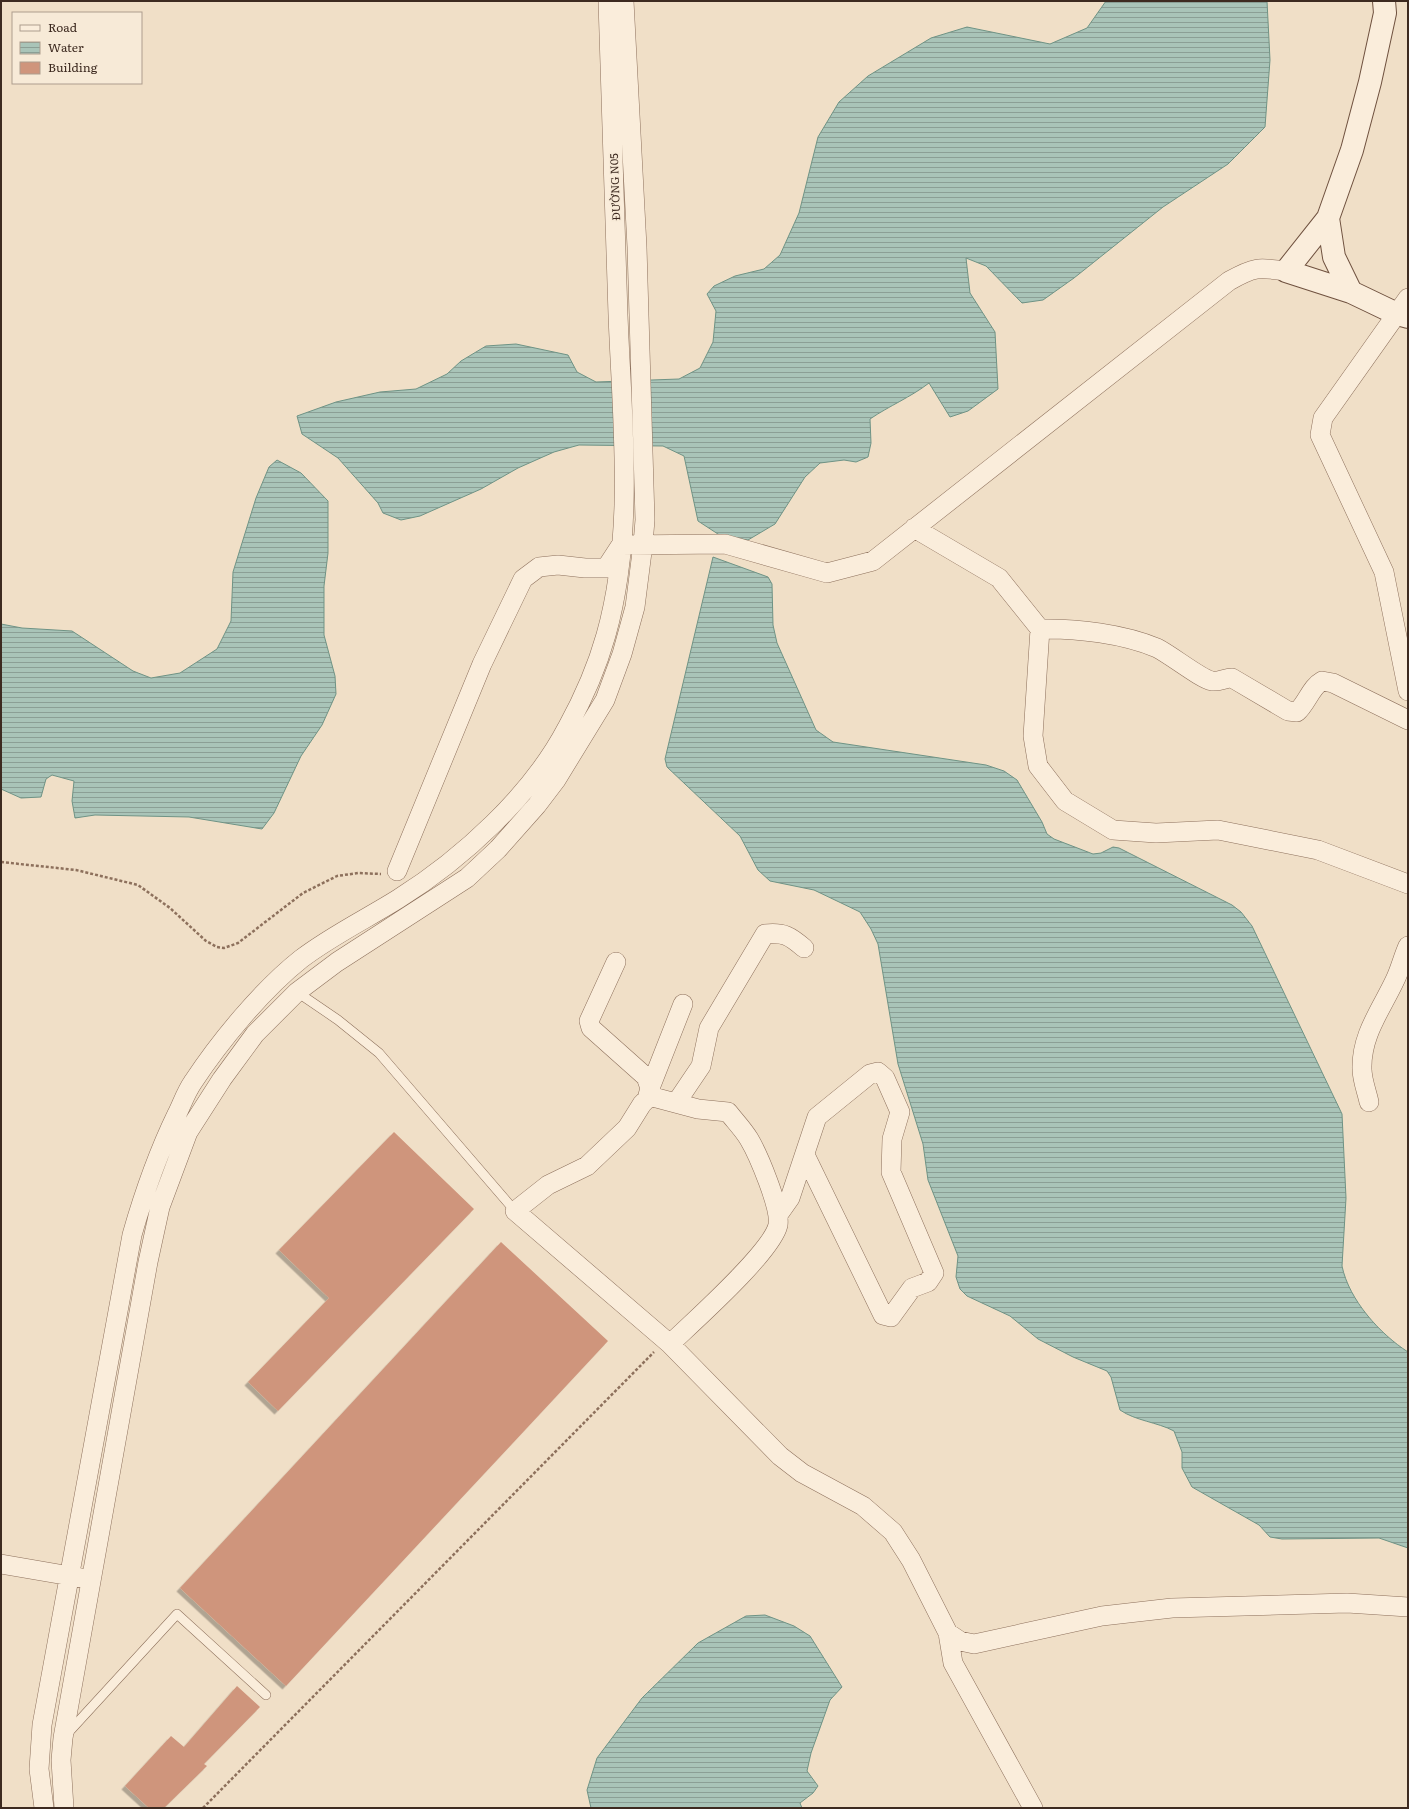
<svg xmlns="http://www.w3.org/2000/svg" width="1409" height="1809" font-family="Literata,serif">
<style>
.water{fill:url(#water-rules);stroke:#6f9385}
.building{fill:#cf957c;filter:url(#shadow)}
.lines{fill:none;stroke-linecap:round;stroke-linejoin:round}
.lane-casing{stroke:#8d705c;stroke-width:10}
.street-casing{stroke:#8d705c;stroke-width:20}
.secondary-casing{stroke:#6f513f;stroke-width:24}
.path{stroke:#8d705c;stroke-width:2.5;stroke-dasharray:3 2;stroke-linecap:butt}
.lane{stroke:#faeddb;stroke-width:9}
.street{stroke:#faeddb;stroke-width:19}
.secondary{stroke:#faeddb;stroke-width:22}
.labels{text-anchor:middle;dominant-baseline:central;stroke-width:3;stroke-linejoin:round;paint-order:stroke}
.street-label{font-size:11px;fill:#3d2a20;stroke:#f7ead7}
</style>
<defs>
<pattern id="water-rules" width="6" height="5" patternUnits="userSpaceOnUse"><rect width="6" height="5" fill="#a9c4b8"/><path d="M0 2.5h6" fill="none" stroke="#8b9f95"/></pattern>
<filter id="shadow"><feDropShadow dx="-3.5" dy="3.5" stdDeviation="0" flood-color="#0004"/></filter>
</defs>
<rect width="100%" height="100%" fill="#f0dfc7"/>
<path class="water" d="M1106,1h161l3,59 -5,67 -37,37 -65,43 -89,71 -31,22 -21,3 -36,-37 -20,-8 4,35 25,39 3,57 -30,22 -18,6 -21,-34c-18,14 -40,23 -59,36l1,24 -3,14 -12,5 -12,-2 -24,3 -15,14 -30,47 -27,16 -27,-4 -23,-15 -14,-65 -21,-10 -84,-1 -25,7 -36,16 -37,21 -61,27 -19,4 -18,-7 -5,-10 -40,-45 -36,-24 -5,-18 39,-14 44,-10 36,-3 31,-15 14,-13 25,-15 30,-2 52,11 9,17 19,10 83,-3 21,-11 13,-26 3,-31 -9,-17 7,-8 21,-10 29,-7 16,-14 19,-42 19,-76 21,-35 29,-26 63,-38 36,-11 83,17 37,-16z
M277,460l24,13 27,28v52l-4,33v49l11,41 1,18 -14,31 -21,31 -27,57 -12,16 -73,-12 -94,-2 -20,3 -3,-17 2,-20 -22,-6 -6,4 -5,18 -20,1 -20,-9v-165l21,4 50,3 61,40 18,7 29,-5 37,-24 14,-28 2,-49 23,-74 13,-31z
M713,557l55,20 4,7 1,41 4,18 39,87 17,12 153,23 18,6 13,9 25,42 5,12 7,5 39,15 8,-1 12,-6 6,1 113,57 9,7 11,14 90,188 4,84 -4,68c7,34 38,68 66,86v196l-29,-10 -97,1 -12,-2 -11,-12 -67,-38 -10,-19v-16l-8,-21c-17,-9 -38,-10 -54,-21l-9,-33 -4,-6 -34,-14 -35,-18 -28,-23 -43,-20 -7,-7 -4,-12 2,-21 -30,-76 -5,-36 -25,-80 -20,-120 -7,-15 -11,-17 -46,-22 -44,-9 -12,-11 -18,-34 -73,-69 -2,-8z
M765,1615l29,11 16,10 32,51 -12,13 -19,53 -4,18 11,15 -5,7 -13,10 2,5h-211l-4,-18 10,-32 45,-60 56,-55 48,-27z"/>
<path class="building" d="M394,1132l80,77 -196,202 -30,-29 81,-84 -50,-48z
M501,1242l107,99 -322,345 -106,-98z
M237,1686l23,21 -56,57 3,2 -43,42h-15l-24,-22 46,-50 13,11z"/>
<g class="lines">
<defs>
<path id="lane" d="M297,992l41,28 41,33 136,158
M66,1735l111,-121 89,81"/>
<path id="street" d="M1408,298l-85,120 -3,17 64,137 24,119
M914,528l85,50 41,51 -7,107 5,30 27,35 48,29 43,3 62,-3 100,20 90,34
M1040,629c36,-1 84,5 117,19 14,7 44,31 55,33 7,1 13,-3 20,-3l56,33 9,1c10,-9 14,-25 25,-31l11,2 75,37
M397,871l85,-207 41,-85 16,-12 19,-2 27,3h21l15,-23 104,-1 102,29 46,-12 356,-280c25,-14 29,-14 57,-10
M616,962l-27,59 2,7 55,49 4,11 -3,11
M650,1088l33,-84
M1369,1102c-2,-10 -7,-22 -7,-33 -1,-34 19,-59 33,-89 5,-10 8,-23 13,-34
M676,1103l25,-37 8,-38 56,-94c19,-2 25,2 39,14
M778,1215l12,-17 27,-81 53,-43 8,-2 7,6 15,34 -8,27 -1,33 43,101 -6,9 -16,6 -21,29 -8,-2 -78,-160
M670,1344c23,-22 102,-92 108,-119 3,-17 -20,-71 -29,-86 -6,-10 -14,-18 -21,-27l-30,-3 -45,-12 -6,2 -5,5 -15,24 -40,38 -39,19 -33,26 155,133 110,112 22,17 61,33 30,26 18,28 37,73 12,8 14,3 128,-28 70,-8 175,-5 61,4
M1,1564l81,14
M948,1633l5,30 80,145
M44,1808l-5,-39 3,-44 90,-490c12,-42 26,-82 45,-121 5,-10 9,-22 16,-32 27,-41 69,-92 108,-123 30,-23 65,-40 97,-60 64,-40 134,-104 169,-171 16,-29 30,-61 39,-93 29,-103 16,-214 12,-320 -3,-104 -7,-209 -10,-314
M64,1808l-3,-48 2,-22 85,-476 12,-55 28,-75 34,-53 33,-45 42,-42 40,-30 130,-84 31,-29 39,-44 19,-25 49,-80 17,-46 13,-47 8,-63 2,-24 -8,-273 -13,-246"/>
<path id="secondary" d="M1384,1l1,12 -15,69 -18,68 -24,68 6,39 17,35 46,22 11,3
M1328,218l-42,53 65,21"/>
</defs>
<use href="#lane" class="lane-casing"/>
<use href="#street" class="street-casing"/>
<use href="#secondary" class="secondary-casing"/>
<path class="path" d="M1,862l75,8 62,15 32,23 36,33 11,6 7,1 14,-5 65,-50 34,-17 21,-3 23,1
M203,1808l451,-456"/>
<use href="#lane" class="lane"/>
<use href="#street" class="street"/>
<use href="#secondary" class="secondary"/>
</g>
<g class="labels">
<g class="street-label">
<text transform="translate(614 187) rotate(-92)">ĐƯỜNG N05</text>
</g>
</g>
<rect width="1409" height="1809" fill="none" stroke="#3d2a20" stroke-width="4"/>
<rect x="12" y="12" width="130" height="72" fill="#f7ead7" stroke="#ad9d8e"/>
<rect x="20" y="25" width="20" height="6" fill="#faeddb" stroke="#ad9d8e"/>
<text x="48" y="32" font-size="12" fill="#3d2a20">Road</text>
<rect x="20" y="42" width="20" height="12" fill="url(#water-rules)" stroke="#ad9d8e"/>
<text x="48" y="52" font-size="12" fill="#3d2a20">Water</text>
<rect x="20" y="62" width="20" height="12" fill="#cf957c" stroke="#ad9d8e"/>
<text x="48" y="72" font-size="12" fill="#3d2a20">Building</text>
</svg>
